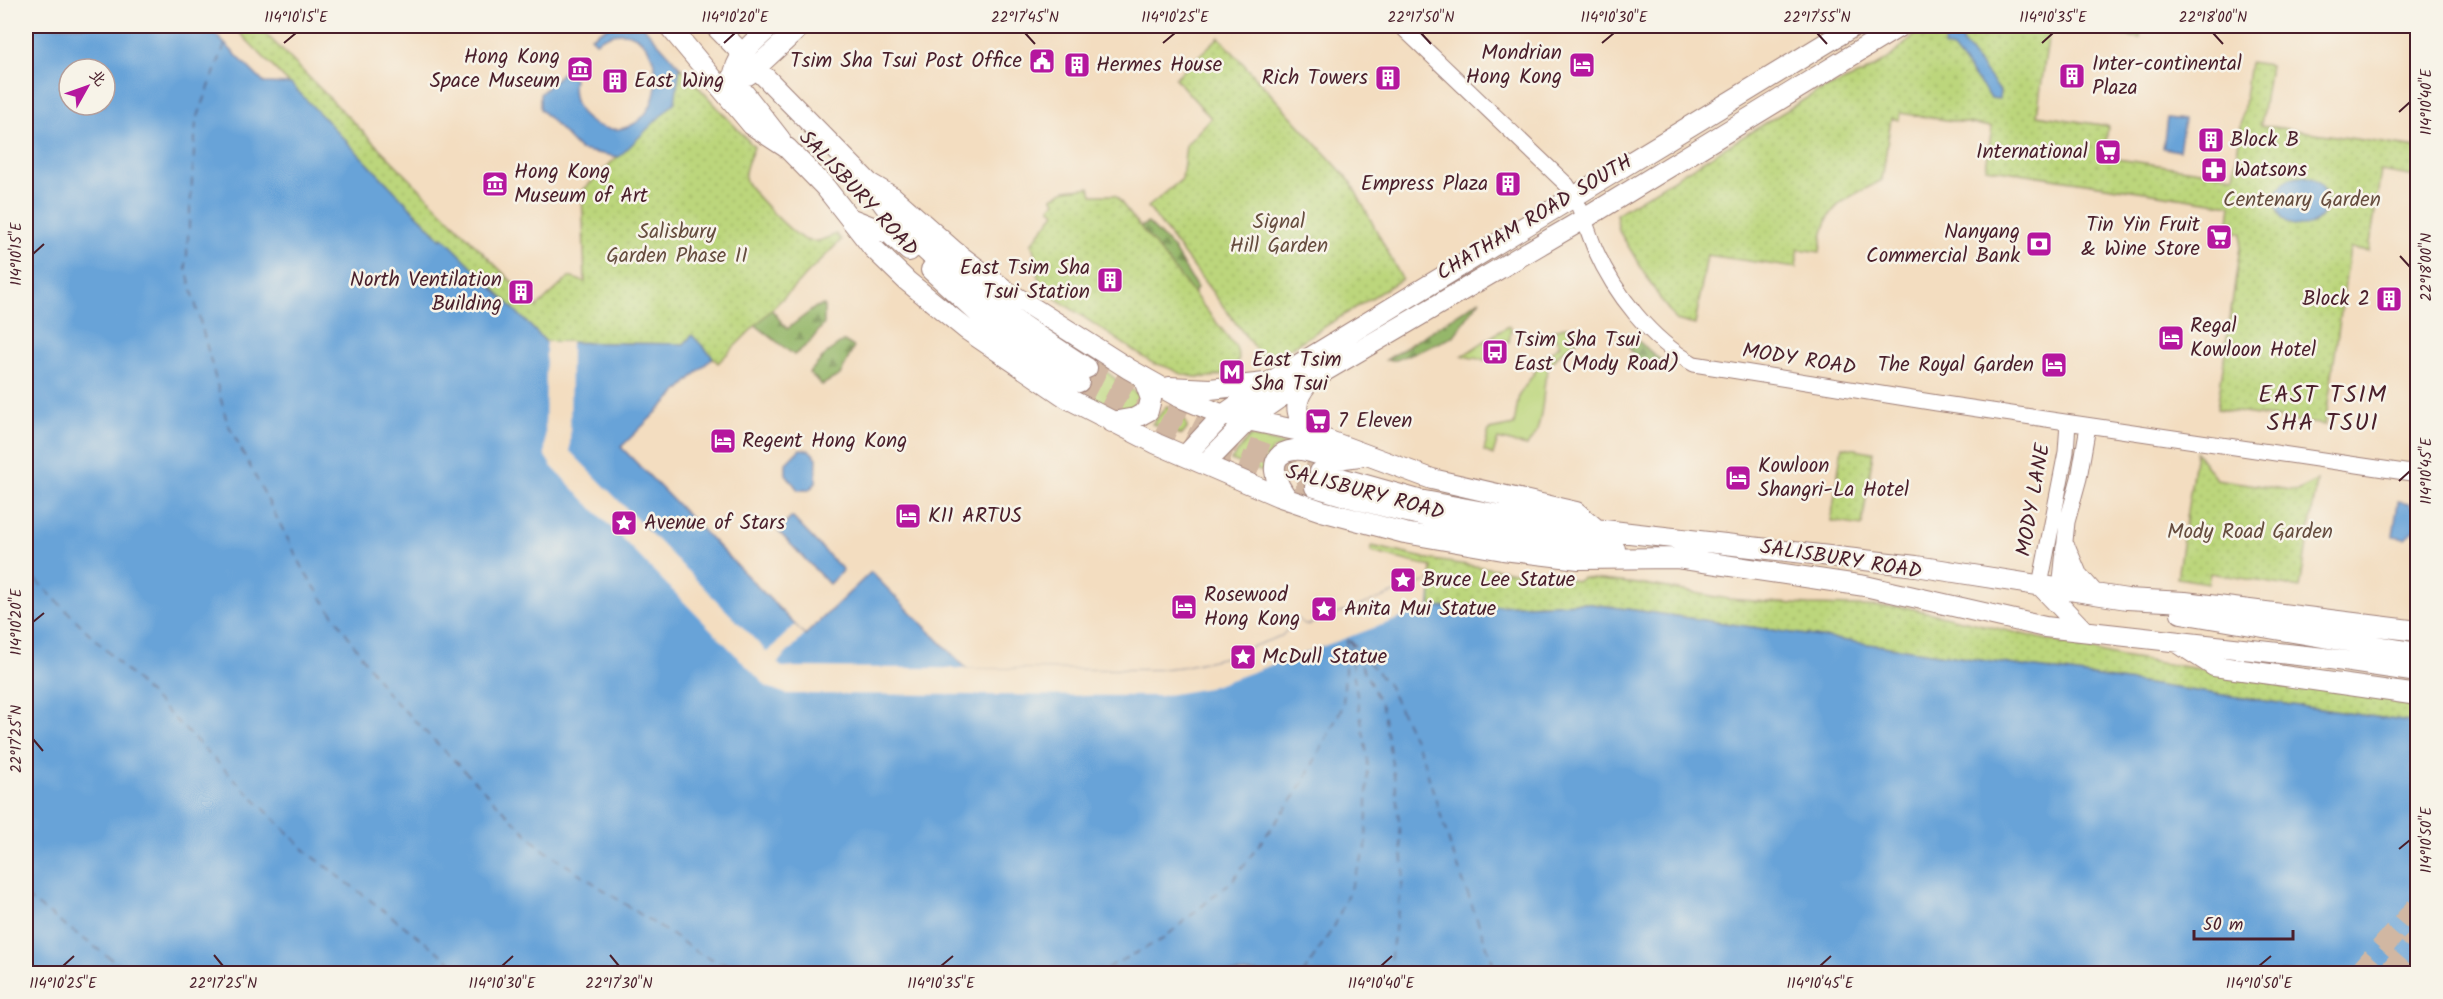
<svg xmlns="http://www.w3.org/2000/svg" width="2443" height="999" font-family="Kalam,'LXGW WenKai TC',sans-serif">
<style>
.grass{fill:#bcd67b;stroke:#837a53;stroke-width:1.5}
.forest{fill:url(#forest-firs);stroke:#706b4b;stroke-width:1.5}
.park{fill:url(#park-dots);stroke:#837a53;stroke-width:1.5}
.water{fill:#67a3d8;stroke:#586182;stroke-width:1.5;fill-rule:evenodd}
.pier{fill:#f3ddc0}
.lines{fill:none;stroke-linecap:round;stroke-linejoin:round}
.ferry{stroke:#565470;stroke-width:1.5;stroke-dasharray:8 6;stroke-linecap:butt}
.major-tunnel{stroke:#d1b7a2;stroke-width:20;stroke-dasharray:20 10;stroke-linecap:butt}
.highway-tunnel{stroke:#d1b7a2;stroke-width:22;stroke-dasharray:22 11;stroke-linecap:butt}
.minor-casing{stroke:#9e7e76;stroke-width:17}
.major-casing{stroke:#9e7e76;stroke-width:22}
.minor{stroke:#fff;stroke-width:15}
.major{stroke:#fff;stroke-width:20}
.ticks{fill:none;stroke:#4a1f2b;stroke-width:2}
.labels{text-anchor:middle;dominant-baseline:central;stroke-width:5;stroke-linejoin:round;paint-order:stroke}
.poi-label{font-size:21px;fill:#4a1f2b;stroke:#f7f3e8;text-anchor:start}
.street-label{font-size:21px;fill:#4a1f2b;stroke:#f7f3e8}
.park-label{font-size:21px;fill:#664d3f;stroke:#f7f3e8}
.quarter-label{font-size:24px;letter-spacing:1.5px;fill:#4a1f2b;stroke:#f7f3e8}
.neatline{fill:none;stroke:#4a1f2b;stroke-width:2}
.ticks-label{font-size:15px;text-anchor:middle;fill:#4a1f2b}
</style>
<defs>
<pattern id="forest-firs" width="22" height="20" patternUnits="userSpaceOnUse" patternTransform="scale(1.5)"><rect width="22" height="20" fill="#95b76b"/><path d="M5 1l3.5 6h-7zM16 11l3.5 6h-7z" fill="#7c9458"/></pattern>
<pattern id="park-dots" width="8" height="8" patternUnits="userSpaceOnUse" patternTransform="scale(1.5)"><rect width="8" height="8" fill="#bcd67b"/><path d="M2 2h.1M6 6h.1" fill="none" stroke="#a3b76a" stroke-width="1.8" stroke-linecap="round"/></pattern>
</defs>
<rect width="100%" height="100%" fill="#f7f3e8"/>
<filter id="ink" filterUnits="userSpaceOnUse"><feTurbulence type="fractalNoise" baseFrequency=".0167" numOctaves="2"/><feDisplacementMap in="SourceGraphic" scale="12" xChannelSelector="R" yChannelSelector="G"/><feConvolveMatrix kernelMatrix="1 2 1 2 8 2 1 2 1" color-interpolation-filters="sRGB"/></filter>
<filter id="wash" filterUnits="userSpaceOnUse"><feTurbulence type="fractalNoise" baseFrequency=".008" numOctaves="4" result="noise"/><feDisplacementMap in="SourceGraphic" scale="24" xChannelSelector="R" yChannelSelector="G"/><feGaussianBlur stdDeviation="1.35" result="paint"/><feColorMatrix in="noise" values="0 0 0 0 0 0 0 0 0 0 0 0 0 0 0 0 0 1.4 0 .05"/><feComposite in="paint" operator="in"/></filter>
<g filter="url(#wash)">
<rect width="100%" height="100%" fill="#f3ddc0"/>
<path class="grass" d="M1508,326l3,2 -2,14 -6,-2 -2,5 -9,6 -2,10 -28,-5z
M1568,326l17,5 2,3c-59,36 -34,43 -50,97 -1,6 -8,9 -10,15l-29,-7 -5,16 -9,-4 5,-21 25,-5 5,-30 27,-39 14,-11 -9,-14z
M1095,362l25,21 20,12 1,10c-22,12 -42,-6 -62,-16z
M1167,406c9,5 21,12 20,23l-5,6 -30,-11z
M1250,436l40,10 -17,3 -6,8 -4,15 -32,-12z"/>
<path class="forest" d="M1148,223l24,24 25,41 -8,13 -51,-73z
M1480,300l-27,37 -57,23h-10z
M767,304l20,25 29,-22 8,-2v19l-15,19 -15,12 -54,-42z
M1629,333l37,32 -1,4 -27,-7 -11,-18z
M844,341l10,6 -14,28 -18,10 -13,-12 19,-21z"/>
<path class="park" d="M233,26h25l279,281 32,-30 16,5 -3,-91 92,-89 6,-35 74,80c-3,9 -11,22 -9,31 2,11 50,59 61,62 11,4 20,-2 30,-6l5,6 -123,123 -26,-27 -8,8 -138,-2 -105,-103z
M1925,26h125l-13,89 71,11 -4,31 130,19 16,-114 20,3 -9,60 156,23v29l-36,-6 -12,80 -19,-3 -25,177 -108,-16 25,-176 -14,-3 3,-25 -245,-37 6,-41 -92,-14 -1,7 -8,-2 -9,62c-40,22 -57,22 -62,72l-22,-3 -2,19 -89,-13 -12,70 -19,-5 -15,-20 -42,-69 -3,-17 199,-121 47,-19 26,-15z
M2053,26h89l-2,12z
M1219,37l131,144 52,98 -136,84 -118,-156 34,-28 4,-34 25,-27 -36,-40z
M1090,187l2,8h23l121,152 3,12 -7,12c-14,7 -32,8 -47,4 -11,-3 -19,-11 -31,-11l-108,-72c-15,-19 -7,-37 -15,-48l24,-31 -5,-6 6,-5 -4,-5 14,-7z
M1842,447l31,5 -11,74 -31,-5z
M2196,452l20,27 81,12 20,-10 -17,107 -90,-15 -2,10 -31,-5z
M1372,546l61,14 145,21 4,-3 75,8 71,13 80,6 97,2 216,50 296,45v21l-832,-120 -156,5 3,-41 -61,-15z"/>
<path class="water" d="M26,26h181l57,57 27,1 150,155 2,-2 103,105 138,2 8,-9 21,22 -92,90 184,188 66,-63 96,97 188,1 29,-3 39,-9 59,-22 16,-17 8,7 125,-46 -1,28 155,-5 832,120v250h-2391zM69,69h36v36h-36z
M609,26h34l37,41 -5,35 -56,55 -39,-7 -40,-41v-15l25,-24 9,9c-3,16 2,32 15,42 8,6 20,9 30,8 62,-10 41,-129 -23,-87l-5,-5z
M1946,31l17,3 -1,8 38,49 -1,8 -8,-1 -38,-49 -9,-2z
M2167,118l17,2 -5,31 -16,-3z
M2276 201a25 25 0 1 1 50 0a25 25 0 1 1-50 0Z
M800,449l9,1 8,8 -1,25 -7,7h-11l-12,-16v-11z
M2398,502l11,2 8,10v13l-12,11 -12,-2z
M792,517l51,53 -14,14 -51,-53z"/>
<path class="pier" d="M546,342h25l-1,109 197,201 28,-27 10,10 -28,28 5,4 373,3 29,-3 39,-9 59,-22 16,-17 8,7 125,-46 -2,28 -221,80 -47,8 -375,-2 -19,-7 -215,-220 -7,-11z"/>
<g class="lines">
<path class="ferry" d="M225,44l-29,78 -10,146 41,154 80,154 80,117 154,155 162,108 55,18
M26,570l281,282 160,122
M1349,640l33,67 13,74 9,91 -16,102
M26,897l106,77
M1095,974l68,-35 70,-59 65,-88 45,-86 4,-69 41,48 34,71 30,95 45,123
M1303,974l32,-49 31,-76 2,-88 -20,-120"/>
</g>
</g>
<g filter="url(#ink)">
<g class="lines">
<path class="major-tunnel" d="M1087,368l147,74 86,30
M1079,382l94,48 57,26 85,31"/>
<path class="highway-tunnel" d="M2359,974l59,-68
M2388,974l30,-35"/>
<defs>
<path id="minor" d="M1401,26l166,159c14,20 19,42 28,64 20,45 56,91 99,115l243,39 481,71
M2040,585l26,-133 2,-29
M2060,589l7,-67 12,-44 9,-52"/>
<path id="major" d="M669,26l83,99 35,23 38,39 48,61 34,33 60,49 100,68 90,46 121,52 44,15 83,22 98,17 76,9 98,-1 188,28 180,41 279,31 94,14
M715,26l154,157 24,14 61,54 54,41 121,77 48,27 46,19 82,17 127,47 144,33 18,15
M771,26c-17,16 -35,28 -38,53l47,60
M748,75l53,-49
M872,188c49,75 141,132 215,180
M852,219l38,15 19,17
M931,270l50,46 98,66
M1308,383c-17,20 -13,37 7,52
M1169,387l41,2 55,-6
M1112,422l23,-4 13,-7 3,-12 -8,-22
M1185,456l38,-41 47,-33 584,-356
M1205,464l43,-44 31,-22 305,-179 316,-193
M1320,472l99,28 124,23 373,43 211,33 58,3 233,29
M1315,487c99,31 198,48 300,62
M1289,500c-13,-15 -26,-46 5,-50 13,-2 24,6 37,8 8,2 19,-1 28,-2
M2066,549l11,26 16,18
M2040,585l44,46
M2181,613l237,40
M2180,644l34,22 204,29"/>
</defs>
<use href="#minor" class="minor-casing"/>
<use href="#major" class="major-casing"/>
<use href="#minor" class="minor"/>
<use href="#major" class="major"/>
</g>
</g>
<path class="ticks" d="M1025,33l10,11M1421,33l10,11M1817,33l10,11M2213,33l10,11M284,43l12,-10M724,43l11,-10M1163,43l12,-10M1602,43l12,-10M2042,43l11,-10M2399,112l11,-10M33,254l11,-10M2400,256l10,11M2399,481l11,-10M33,622l11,-9M33,739l10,12M2399,849l11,-9M214,955l9,11M610,955l9,11M63,966l11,-10M502,966l11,-10M941,966l12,-10M1381,966l11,-10M1820,966l11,-10M2259,966l12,-10"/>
<defs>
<symbol id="civic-square" viewBox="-11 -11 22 22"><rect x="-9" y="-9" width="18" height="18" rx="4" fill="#b5179e" stroke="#f7f3e8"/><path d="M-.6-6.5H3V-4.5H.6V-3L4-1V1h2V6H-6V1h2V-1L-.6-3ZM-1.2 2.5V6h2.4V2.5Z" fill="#fff"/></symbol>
<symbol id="building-square" viewBox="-11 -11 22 22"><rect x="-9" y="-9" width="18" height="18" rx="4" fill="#b5179e" stroke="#f7f3e8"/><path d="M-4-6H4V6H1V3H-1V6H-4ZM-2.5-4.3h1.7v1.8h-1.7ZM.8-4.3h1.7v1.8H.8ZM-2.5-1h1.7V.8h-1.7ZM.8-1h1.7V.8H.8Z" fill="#fff"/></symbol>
<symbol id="hotel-square" viewBox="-11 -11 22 22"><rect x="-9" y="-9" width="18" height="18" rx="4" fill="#b5179e" stroke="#f7f3e8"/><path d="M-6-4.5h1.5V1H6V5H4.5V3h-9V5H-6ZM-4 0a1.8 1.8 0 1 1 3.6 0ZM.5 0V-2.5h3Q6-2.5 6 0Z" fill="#fff"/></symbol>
<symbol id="museum-square" viewBox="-11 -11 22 22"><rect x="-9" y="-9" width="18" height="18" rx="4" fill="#b5179e" stroke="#f7f3e8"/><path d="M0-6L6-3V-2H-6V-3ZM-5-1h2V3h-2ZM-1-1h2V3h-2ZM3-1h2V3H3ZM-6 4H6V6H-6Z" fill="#fff"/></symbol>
<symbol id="supermarket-square" viewBox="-11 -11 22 22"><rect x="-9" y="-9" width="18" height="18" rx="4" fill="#b5179e" stroke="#f7f3e8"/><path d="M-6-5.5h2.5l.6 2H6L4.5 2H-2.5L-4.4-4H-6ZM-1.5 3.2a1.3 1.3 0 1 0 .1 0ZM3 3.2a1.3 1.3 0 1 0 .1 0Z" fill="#fff"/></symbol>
<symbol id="pharmacy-square" viewBox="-11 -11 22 22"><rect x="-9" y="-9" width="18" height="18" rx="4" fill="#b5179e" stroke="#f7f3e8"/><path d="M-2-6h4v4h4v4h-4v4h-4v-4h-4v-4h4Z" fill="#fff"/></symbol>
<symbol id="bank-square" viewBox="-11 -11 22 22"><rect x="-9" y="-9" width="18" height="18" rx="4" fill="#b5179e" stroke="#f7f3e8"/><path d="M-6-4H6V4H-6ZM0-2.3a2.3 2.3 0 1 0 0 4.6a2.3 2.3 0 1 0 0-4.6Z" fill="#fff"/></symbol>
<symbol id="bus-square" viewBox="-11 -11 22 22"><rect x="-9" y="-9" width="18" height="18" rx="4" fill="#b5179e" stroke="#f7f3e8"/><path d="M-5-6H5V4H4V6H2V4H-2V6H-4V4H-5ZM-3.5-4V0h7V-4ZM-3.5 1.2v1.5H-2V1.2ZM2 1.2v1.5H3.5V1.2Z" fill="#fff"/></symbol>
<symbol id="metro-square" viewBox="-11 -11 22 22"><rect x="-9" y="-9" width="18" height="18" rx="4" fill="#b5179e" stroke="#f7f3e8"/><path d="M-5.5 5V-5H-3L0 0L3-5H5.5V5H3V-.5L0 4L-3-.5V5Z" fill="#fff"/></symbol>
<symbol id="sight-square" viewBox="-11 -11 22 22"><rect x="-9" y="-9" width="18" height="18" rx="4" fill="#b5179e" stroke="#f7f3e8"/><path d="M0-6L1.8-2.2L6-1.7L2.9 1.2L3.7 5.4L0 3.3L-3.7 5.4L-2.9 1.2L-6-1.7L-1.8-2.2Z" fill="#fff"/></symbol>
</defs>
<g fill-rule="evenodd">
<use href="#civic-square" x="1027" y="46" width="30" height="30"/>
<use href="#building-square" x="1062" y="50" width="30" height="30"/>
<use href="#hotel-square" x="1567" y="50" width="30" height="30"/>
<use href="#museum-square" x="565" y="54" width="30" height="30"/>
<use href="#building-square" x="2057" y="61" width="30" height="30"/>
<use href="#building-square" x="1373" y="63" width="30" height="30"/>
<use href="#building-square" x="600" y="66" width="30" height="30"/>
<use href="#building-square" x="2196" y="125" width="30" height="30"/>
<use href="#supermarket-square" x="2093" y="137" width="30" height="30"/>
<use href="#pharmacy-square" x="2199" y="155" width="30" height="30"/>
<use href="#museum-square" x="480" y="169" width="30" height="30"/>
<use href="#building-square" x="1493" y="169" width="30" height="30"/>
<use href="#supermarket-square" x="2204" y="222" width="30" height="30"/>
<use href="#bank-square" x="2024" y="229" width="30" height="30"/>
<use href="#building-square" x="1095" y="265" width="30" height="30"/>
<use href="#building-square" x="506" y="277" width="30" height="30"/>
<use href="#building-square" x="2374" y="284" width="30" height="30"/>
<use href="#hotel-square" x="2156" y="323" width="30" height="30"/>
<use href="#bus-square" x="1480" y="337" width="30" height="30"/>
<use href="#hotel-square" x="2039" y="350" width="30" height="30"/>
<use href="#metro-square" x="1217" y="357" width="30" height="30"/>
<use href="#supermarket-square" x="1303" y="406" width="30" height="30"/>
<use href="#hotel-square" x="708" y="426" width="30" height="30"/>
<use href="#hotel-square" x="1723" y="463" width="30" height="30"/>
<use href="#hotel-square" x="893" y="501" width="30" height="30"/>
<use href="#sight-square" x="609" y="508" width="30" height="30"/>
<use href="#sight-square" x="1388" y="565" width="30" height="30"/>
<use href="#hotel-square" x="1169" y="592" width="30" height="30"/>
<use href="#sight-square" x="1309" y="594" width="30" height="30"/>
<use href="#sight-square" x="1228" y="642" width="30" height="30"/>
</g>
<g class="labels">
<g class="poi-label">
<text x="1562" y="53" text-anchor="end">Mondrian<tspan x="1562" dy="24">Hong Kong</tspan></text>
<text x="560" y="57" text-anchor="end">Hong Kong<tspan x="560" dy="24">Space Museum</tspan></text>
<text x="1022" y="61" text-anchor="end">Tsim Sha Tsui Post Office</text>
<text x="2092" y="64">Inter-continental<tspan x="2092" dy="24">Plaza</tspan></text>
<text x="1096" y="65">Hermes House</text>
<text x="1368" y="78" text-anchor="end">Rich Towers</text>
<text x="634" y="81">East Wing</text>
<text x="2230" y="140">Block B</text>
<text x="2088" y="152" text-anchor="end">International</text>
<text x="2234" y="170">Watsons</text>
<text x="514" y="172">Hong Kong<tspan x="514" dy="24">Museum of Art</tspan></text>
<text x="1488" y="184" text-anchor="end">Empress Plaza</text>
<text x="2200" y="225" text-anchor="end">Tin Yin Fruit<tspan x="2200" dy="24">&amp; Wine Store</tspan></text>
<text x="2020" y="232" text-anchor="end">Nanyang<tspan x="2020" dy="24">Commercial Bank</tspan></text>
<text x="1090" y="268" text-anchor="end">East Tsim Sha<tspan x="1090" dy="24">Tsui Station</tspan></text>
<text x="502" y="280" text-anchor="end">North Ventilation<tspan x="502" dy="24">Building</tspan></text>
<text x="2370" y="299" text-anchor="end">Block 2</text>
<text x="2190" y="326">Regal<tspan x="2190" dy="24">Kowloon Hotel</tspan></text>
<text x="1514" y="340">Tsim Sha Tsui<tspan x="1514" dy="24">East (Mody Road)</tspan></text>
<text x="1252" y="360">East Tsim<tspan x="1252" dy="24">Sha Tsui</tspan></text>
<text x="2034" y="365" text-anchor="end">The Royal Garden</text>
<text x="1338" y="421">7 Eleven</text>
<text x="742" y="441">Regent Hong Kong</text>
<text x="1758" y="466">Kowloon<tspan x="1758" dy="24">Shangri-La Hotel</tspan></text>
<text x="928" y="516">K11 ARTUS</text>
<text x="644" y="523">Avenue of Stars</text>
<text x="1422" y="580">Bruce Lee Statue</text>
<text x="1204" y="595">Rosewood<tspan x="1204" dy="24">Hong Kong</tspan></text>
<text x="1344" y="609">Anita Mui Statue</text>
<text x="1262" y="657">McDull Statue</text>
</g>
<g class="street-label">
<text transform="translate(858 194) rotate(47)">SALISBURY ROAD</text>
<text transform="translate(1535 218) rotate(-31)">CHATHAM ROAD SOUTH</text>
<text transform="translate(1799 360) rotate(9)">MODY ROAD</text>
<text transform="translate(1365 493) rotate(15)">SALISBURY ROAD</text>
<text transform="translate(2034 500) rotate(-80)">MODY LANE</text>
<text transform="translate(1841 560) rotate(9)">SALISBURY ROAD</text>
</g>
<g class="park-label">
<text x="2302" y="200">Centenary Garden</text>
<text x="1279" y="222">Signal<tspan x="1279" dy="24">Hill Garden</tspan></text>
<text x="677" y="232">Salisbury<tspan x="677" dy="24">Garden Phase II</tspan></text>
<text x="2250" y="532">Mody Road Garden</text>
</g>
<g class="quarter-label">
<text x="2323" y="395">EAST TSIM<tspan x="2323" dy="28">SHA TSUI</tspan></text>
</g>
</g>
<rect width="2443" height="999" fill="none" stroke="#f7f3e8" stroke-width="66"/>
<g transform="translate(87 87) rotate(50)"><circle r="28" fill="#f7f3e8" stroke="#b29e9c" stroke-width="1.5"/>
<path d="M0-4.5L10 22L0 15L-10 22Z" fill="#b5179e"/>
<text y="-9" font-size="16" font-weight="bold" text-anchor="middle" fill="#4a1f2b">北</text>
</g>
<path d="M2194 930v9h99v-9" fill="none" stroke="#4a1f2b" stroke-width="3"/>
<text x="2203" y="930" font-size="18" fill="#4a1f2b" stroke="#f7f3e8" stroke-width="4.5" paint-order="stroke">50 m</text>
<rect x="33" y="33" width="2377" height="933" class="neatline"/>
<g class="ticks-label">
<text x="296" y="22">114°10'15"E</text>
<text x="735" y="22">114°10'20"E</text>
<text x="1025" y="22">22°17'45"N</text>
<text x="1175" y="22">114°10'25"E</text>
<text x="1421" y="22">22°17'50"N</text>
<text x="1614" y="22">114°10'30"E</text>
<text x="1817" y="22">22°17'55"N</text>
<text x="2053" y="22">114°10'35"E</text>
<text x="2213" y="22">22°18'00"N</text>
<text transform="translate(2426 102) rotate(-90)" y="5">114°10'40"E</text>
<text transform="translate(16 254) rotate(-90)" y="5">114°10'15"E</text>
<text transform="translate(2426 267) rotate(-90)" y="5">22°18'00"N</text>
<text transform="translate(2426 471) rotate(-90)" y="5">114°10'45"E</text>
<text transform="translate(16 622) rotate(-90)" y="5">114°10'20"E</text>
<text transform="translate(16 739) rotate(-90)" y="5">22°17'25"N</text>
<text transform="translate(2426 840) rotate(-90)" y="5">114°10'50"E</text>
<text x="63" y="988">114°10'25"E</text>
<text x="223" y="988">22°17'25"N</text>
<text x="502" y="988">114°10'30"E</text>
<text x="619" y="988">22°17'30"N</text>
<text x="941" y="988">114°10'35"E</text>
<text x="1381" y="988">114°10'40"E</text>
<text x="1820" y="988">114°10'45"E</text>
<text x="2259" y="988">114°10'50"E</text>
</g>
</svg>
